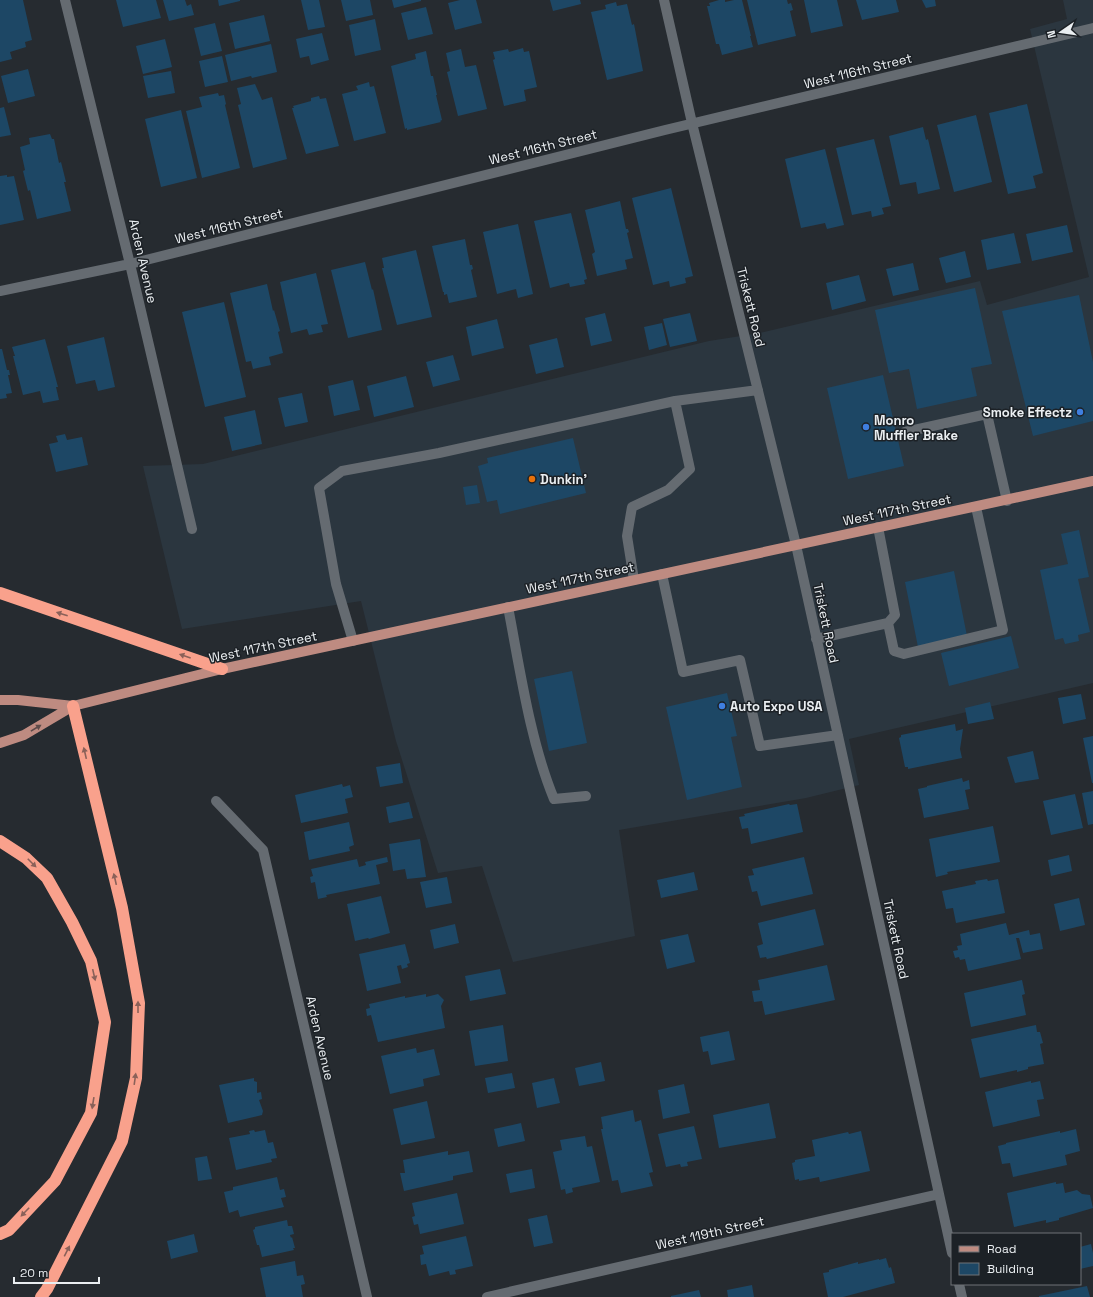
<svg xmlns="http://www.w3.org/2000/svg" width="1093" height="1297" font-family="'Space Grotesk',sans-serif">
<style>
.built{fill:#2b363f}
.building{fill:#1d4765}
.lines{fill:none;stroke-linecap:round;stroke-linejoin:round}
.minor{stroke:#656b71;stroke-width:10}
.major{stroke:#be8b81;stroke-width:10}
.highway{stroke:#f9a18c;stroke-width:12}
.oneway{fill:#8a6159}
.oneway2{fill:#5d4b4a}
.shop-dot{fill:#3f7fe0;stroke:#1c2126;stroke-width:1.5}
.food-dot{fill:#e8710a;stroke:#1c2126;stroke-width:1.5}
.labels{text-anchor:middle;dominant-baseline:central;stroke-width:3;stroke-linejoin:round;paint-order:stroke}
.street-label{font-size:13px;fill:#eaeef1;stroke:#1c2126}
.poi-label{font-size:13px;font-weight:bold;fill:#eaeef1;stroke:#1c2126;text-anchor:start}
</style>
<rect width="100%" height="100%" fill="#262b30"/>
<path class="built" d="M1063,0h30v683l-244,56 10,46 -53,13 -187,32 16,106 -122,26 -31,-96 -44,7 -42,-132 -35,-140 -179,28 -39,-163 60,-2 506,-123 51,-8 220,-52 7,24 102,-28 -59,-248 37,-10z"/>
<path class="building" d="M0,0h23l9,40 -7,2 1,5 -16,5 2,7 -12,3z
M116,0h40l5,18 -38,9z
M163,0h22l2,6 4,-2 3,11 -25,6z
M218,0h22v1l-21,5z
M301,0h18l6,27 -17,3z
M341,0h29l3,15 -27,6z
M392,0h29v1l-27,7z
M460,0h16l6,23 -27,7 -7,-27z
M550,0h30l1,4 -28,7z
M719,0h6v2l9,-2h8l9,36h-1l3,11 -31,8 -3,-11h-3l-9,-38h3l-1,-3z
M747,0h40l1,4 3,-1 2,7 -3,1 6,25 -38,9z
M804,0h33l6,26 -32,7z
M856,0h40l3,12 -37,8z
M922,0h13l1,6 -10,2z
M616,2l1,4 10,-2 5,21 2,-1 9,47 -36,9 -16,-68 15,-3 -1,-4z
M426,7l7,27 -25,6 -7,-27z
M264,15l6,26 -35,8 -6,-26z
M375,19l6,31 -26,6 -6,-31z
M215,23l7,28 -21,5 -7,-28z
M322,33l7,27 -18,5 -2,-9 -9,2 -4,-19z
M165,39l7,28 -29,7 -7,-28z
M271,44l6,28 -25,6 -1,-2 -20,5 -6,-26z
M523,48l1,4 5,-1 8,36 -13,3 2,11 -22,5 -11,-46 2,-1 -2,-7 15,-3 1,3z
M461,49l4,18 11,-2 11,44 -29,7 -11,-44 3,-1 -4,-18z
M426,51l5,25h2l4,19h-1l6,25 -2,1 1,1 -34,8v-2l-2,1 -14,-63 25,-7 -1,-5z
M222,56l6,26 -23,5 -6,-26z
M28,69l7,27 -27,7 -7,-27z
M171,71l4,22 -27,5 -5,-22z
M369,82l1,5 4,-1 12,47 -32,8 -12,-47 16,-4 -2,-4z
M255,84l7,16 10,-3 15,62 -34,9 -15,-63 3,-1 -4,-16z
M218,93l1,3 5,-1 2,9 -1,1 15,63 -38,10 -16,-67 16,-4 -3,-10z
M319,96l1,3 6,-1 13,48 -33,8 -14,-46h2l-1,-2 18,-5v-3z
M1027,104l16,69 -10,3 3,12 -28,6 -19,-81z
M4,107l7,28 -11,2v-29z
M181,110l16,68 -36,9 -16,-68z
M976,115l16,67 -38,10 -17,-67z
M923,127l3,13 2,-1 12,50 -22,5 -2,-12 -16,3 -11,-49z
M50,134l2,5h2l5,24 2,-1 5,20h-2l7,29 -34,8 -7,-29 -2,1 -5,-20 2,-1 -5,-23 10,-3 -1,-6z
M874,139l17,67 -9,2 2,6 -12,3 -1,-6 -19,4 -16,-67z
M825,149l19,76 -17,4 -2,-6 -24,5 -16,-69z
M7,175v2l7,-1 10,44 -24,5v-49z
M671,188l22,88 -8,2 1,5 -16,4 -1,-6 -16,4 -21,-87z
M620,201l6,28h2l1,3 -2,1 6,25 -8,2 2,9 -30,7 -5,-22 3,-2 -10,-42z
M571,213l16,66 -3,1 1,4 -15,3 -1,-4 -19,5 -16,-67z
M518,224l15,70 -15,4 -2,-9 -19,5 -14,-62z
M1067,225l6,27 -41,9 -6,-27z
M1014,233l7,30 -34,7 -6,-30z
M465,239l5,26h2l1,4 -2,1 6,27 -28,6 -2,-9 -3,1v-3h-1l-11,-46z
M416,250l16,67 -35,8 -15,-57h2l-2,-10z
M965,251l6,26 -25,6 -7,-25z
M365,262l7,28 1,-1 9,41 -34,8 -17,-68z
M913,263l6,27 -26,6 -7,-27z
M316,273l12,51 -7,1 2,7 -14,3 -2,-6 -16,4 -11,-51z
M859,275l7,26 -34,9 -6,-27z
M267,284l6,27 1,-1 6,21 -2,1 5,21 -14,4 2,8 -18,4 -2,-8 -5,1 -16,-69z
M975,288l17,76 -21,4 6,28 -60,13 -8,-40 -20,4 -14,-63z
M1079,295l14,67v59l-60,15 -31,-125z
M224,302l22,95 -41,10 -23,-95z
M605,313l7,28 -21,5 -6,-28z
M690,313l7,28 -27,6 -7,-28z
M497,319l7,29 -32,8 -6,-29z
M662,323l5,22 -18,5 -5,-23z
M104,337l11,50 -17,4 -3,-11 -19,4 -9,-38z
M557,338l7,29 -28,7 -7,-29z
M45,339l13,48h-2l3,13 -16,3 -3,-12 -17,4 -10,-39h2l-3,-9z
M0,349h2l5,21h2l1,5h-2l4,18 -6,1 1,4 -7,1z
M453,355l7,25 -27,7 -7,-25z
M883,375l21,91 -56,13 -21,-91z
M406,376l8,31 -40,10 -7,-31z
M353,380l7,30 -26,6 -6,-30z
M302,393l6,29 -23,5 -7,-29z
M255,410l7,34 -30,7 -8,-34z
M65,434l2,6 15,-3 6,28 -32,7 -7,-28 9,-2 -2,-6z
M573,438l13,55 -86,21 -3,-14 -10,2 -9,-36 10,-3 -1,-5z
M477,485l3,18 -14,2 -3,-18z
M1079,530l10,47 -11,2 12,53 -12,3 1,6 -14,3 -2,-6 -8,2 -15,-70 28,-6 -7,-30z
M954,571l13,65 -49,11 -13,-65z
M1011,636l8,32 -70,18 -8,-33z
M572,671l15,72 -38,8 -15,-72z
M727,693l10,43 -6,1 11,50 -55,13 -21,-93z
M1081,694l5,25 -23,5 -5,-26z
M990,702l4,17 -26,5 -3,-16z
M955,724l1,7 7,-2 -3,20 2,9 -54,11v-2h-3l-6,-29 2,-1v-2z
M1093,736v47h-1l-9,-45z
M1033,751l6,28 -24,4 -8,-26z
M400,763l3,20 -23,4 -4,-20z
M962,778l1,4 6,-2 1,9 -5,1 4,19 -45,9 -6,-29 9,-2v-1z
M342,784l1,3 7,-2 3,12 -8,2 3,14 -47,10 -6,-28z
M1093,791v33l-5,1 -6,-32z
M1075,794l8,34 -32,7 -8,-34z
M409,802l4,16 -24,5 -3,-16z
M789,804l1,1 7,-1 6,28 -52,12 -3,-16 -6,1 -3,-12 6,-1 -1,-2z
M349,822l5,23 -5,2 1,4 -41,9 -5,-28z
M993,826l7,36 -53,10 1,2 -12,3 -7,-38z
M420,839l6,38 -19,2 -2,-10 -12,2 -4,-27z
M1069,855l3,16 -21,5 -3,-16z
M387,857l1,5 -12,3 4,19 -54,11 1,2 -9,2 -3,-17 -4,1 -1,-6 3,-1 -2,-7 46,-10 2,8 7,-2 -1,-3z
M804,857l9,37 -52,12 -4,-15 -5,1 -4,-16 6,-1 -2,-6z
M694,872l4,18 -37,8 -4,-18z
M447,877l5,26 -26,5 -6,-26z
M987,879l1,2 10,-2 7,34 -49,10 -3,-15 -7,1 -4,-18 34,-7 -1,-3z
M381,896l9,37 -21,6 -1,-1 -13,3 -8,-37z
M1079,898l6,27 -25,6 -6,-27z
M815,909l9,36 -57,14 -1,-2 -6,1 -3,-12 6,-2 -5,-21z
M1006,923l3,12 20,-5 1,5 10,-2 3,16 -20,4 -4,-15h-3l5,21 -53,12 -3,-12 -5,1 -1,-3 -4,1 -2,-7 5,-1 -1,-4 5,-1 -2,-11z
M455,924l4,19 -25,6 -4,-19z
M688,934l7,28 -28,7 -7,-29z
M405,944l5,19 -3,1 1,3 -6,2 -1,-4 -4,1 4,17 -34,8 -8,-37z
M827,965l8,35 -70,15 -3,-14 -8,1 -2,-11 8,-1 -2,-10z
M500,969l6,25 -36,7 -5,-25z
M1022,980l3,14 -3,1 4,20 -55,12 -7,-34z
M426,994v3l12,-3 6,6 -3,6 4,22 -67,14 -7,-27 -4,1 -1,-7 4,-1 -1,-4 36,-8v2z
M503,1025l5,36 -33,5 -6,-35z
M1036,1025l1,7h3l3,11 -3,1 4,20 -16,3v2l-11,3v-2l-37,8 -9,-39z
M729,1031l6,29 -24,5 -3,-14 -5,1 -3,-15z
M416,1048l1,5 17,-4 6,26 -17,4 1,7 -34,8 -9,-38z
M601,1062l4,19 -26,5 -4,-18z
M512,1073l3,15 -27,5 -3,-15z
M254,1078v3l3,1v11l4,-1 1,7 -3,1 4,11 -1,4 -34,8 -9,-38z
M554,1078l6,25 -23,5 -5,-25z
M1031,1081v2l9,-2 4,18 -7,1 3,16 -47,11 -8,-35z
M684,1084l6,29 -27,6 -5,-29z
M427,1101l8,37 -34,7 -8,-36z
M769,1103l7,35 -57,10 -6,-33z
M633,1110l2,12 6,-2 12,52 -4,1 4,13 -32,7 -3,-13 -6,1 -11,-52h2l-2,-12z
M521,1123l4,18 -27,6 -4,-18z
M694,1126l8,33 -15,3 1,4 -7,1 -1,-3 -14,3 -8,-33z
M1076,1129l4,22 -15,4 2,10 -54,12 -3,-14 -8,1 -4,-18 8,-2v-1l54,-12v2z
M254,1130l1,2 10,-2 3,13 5,-1 4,16 -6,1 1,3 -36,8 -7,-32 21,-4 -1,-3z
M861,1131l9,40 -50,11 -1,-5 -20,4v-2l-4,1 -3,-17 3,-1v-2l20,-4 -3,-16 36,-8 1,2z
M585,1136l2,11 5,-1 8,36 -28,6 1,4 -7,2 -1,-5 -4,1 -8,-38 9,-2 -2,-10z
M448,1151v4l21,-4 4,21 -20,4v4l-49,11 -4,-18h5l-2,-13z
M207,1156l5,23 -14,2 -3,-23z
M532,1169l3,19 -25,5 -4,-19z
M277,1177l3,13 4,-1 2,8 -5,1 3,9 -44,10 -2,-7 -9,3 -5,-21 9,-2v-3z
M1056,1182v2l7,-1 2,10 12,-3 5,4 8,1 3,13 -34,10v2l-13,3v-3l-32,7 -7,-34z
M457,1193l7,31 -44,10 -2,-10 -4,1 -2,-8 3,-1 -3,-13z
M547,1215l6,28 -19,4 -6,-28z
M287,1220l1,6h4l2,8 -4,1 1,3 1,-1 3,11h-2l1,2 -32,7 -3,-12h-2l-4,-15 2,-1v-2z
M194,1234l4,18 -27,7 -4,-18z
M466,1236l7,30 -18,4 1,4 -6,1 -1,-4 -20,5 -3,-12 -5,1 -1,-10 4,-1 -2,-8z
M1091,1244l2,9v13l-13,3v-22z
M886,1258l3,10 2,-1 4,16 -52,14h-15l-5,-24 6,-1v-2l29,-8v2l21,-5v1z
M295,1261l2,15 6,-1 2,9 -4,1 2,12h-37l-6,-29z
M752,1285l2,12h-26l-1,-7z
M1087,1286l3,11h-51v-1z
M699,1290l2,7h-30v-1z"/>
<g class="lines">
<path class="minor" d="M65,0l65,264 62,265
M664,0l28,123 104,422 156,708
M0,291l130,-27 535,-134 428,-102
M905,432l82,-18 20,87
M662,574l21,98 57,-12 20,86 78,-11
M634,580l-7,-44 5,-29 36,-17 22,-21 -15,-68
M508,607c12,62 22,134 46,192l32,-3
M888,623l6,28 10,3 99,-24 -27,-123
M816,639l72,-16 7,-8 -17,-88
M353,641l-17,-57 -17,-96 23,-17 97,-18 236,-52 83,-11
M216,801l47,49 104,447
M959,1284l3,13
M487,1297l452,-103"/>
<path class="major" d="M0,700h18l55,6
M0,743l24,-8 49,-29 149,-37 871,-188"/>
<path class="highway" d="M0,593l222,76
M0,841l26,17 21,20 25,44 19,39 14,61 -14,91 -36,68 -46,49 -9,4
M41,1297l6,-8 75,-148 14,-63 3,-75 -17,-95 -49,-202"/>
</g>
<defs><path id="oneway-solid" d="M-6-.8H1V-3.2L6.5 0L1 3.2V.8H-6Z"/></defs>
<g class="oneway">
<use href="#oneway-solid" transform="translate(62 614) rotate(-162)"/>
<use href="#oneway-solid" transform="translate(185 656) rotate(-161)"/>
<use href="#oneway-solid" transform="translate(85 753) rotate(-103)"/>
<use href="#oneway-solid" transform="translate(32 863) rotate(45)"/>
<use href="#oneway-solid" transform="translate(115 879) rotate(-103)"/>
<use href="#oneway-solid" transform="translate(94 975) rotate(77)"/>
<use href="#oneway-solid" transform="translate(138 1007) rotate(-90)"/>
<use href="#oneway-solid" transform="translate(135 1079) rotate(-82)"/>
<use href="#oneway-solid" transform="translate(93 1103) rotate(99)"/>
<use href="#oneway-solid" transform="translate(25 1212) rotate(134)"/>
<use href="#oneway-solid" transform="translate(67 1251) rotate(-63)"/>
</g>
<use class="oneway2" href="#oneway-solid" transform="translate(36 728) rotate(-31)"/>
<g class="shop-dot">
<circle cx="1080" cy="412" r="4"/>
<circle cx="866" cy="427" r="4"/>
<circle cx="722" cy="706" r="4"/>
</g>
<circle class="food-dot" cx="532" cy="479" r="4"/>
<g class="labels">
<g class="street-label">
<text transform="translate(858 71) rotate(-14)">West 116th Street</text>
<text transform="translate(543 147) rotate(-14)">West 116th Street</text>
<text transform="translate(229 226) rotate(-14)">West 116th Street</text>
<text transform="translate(143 261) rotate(77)">Arden Avenue</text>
<text transform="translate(751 307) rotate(76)">Triskett Road</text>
<text transform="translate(897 510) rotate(-12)">West 117th Street</text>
<text transform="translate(580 578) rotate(-12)">West 117th Street</text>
<text transform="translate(826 623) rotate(78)">Triskett Road</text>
<text transform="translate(263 647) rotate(-12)">West 117th Street</text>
<text transform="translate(896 939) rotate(78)">Triskett Road</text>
<text transform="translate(320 1038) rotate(77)">Arden Avenue</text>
<text transform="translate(710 1233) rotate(-13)">West 119th Street</text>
</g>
<g class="poi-label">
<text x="1072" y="412" text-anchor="end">Smoke Effectz</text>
<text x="874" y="420">Monro<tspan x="874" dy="15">Muffler Brake</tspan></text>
<text x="540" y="479">Dunkin'</text>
<text x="730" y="706">Auto Expo USA</text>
</g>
</g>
<rect x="951" y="1233" width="130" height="52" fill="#1c2126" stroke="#6e7377"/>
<rect x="959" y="1246" width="20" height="6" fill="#be8b81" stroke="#6e7377"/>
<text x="987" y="1253" font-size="12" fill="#eaeef1">Road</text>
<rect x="959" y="1263" width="20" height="12" fill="#1d4765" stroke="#6e7377"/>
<text x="987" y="1273" font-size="12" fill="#eaeef1">Building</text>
<g transform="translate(1061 32) rotate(257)" stroke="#1c2126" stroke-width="3" paint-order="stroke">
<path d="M0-3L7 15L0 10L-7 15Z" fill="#eaeef1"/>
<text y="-6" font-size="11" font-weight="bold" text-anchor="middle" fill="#eaeef1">N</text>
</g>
<path d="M14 1277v6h85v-6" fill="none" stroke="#eaeef1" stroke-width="2"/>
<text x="20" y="1277" font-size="12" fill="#eaeef1" stroke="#1c2126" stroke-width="3" paint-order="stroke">20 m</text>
</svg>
